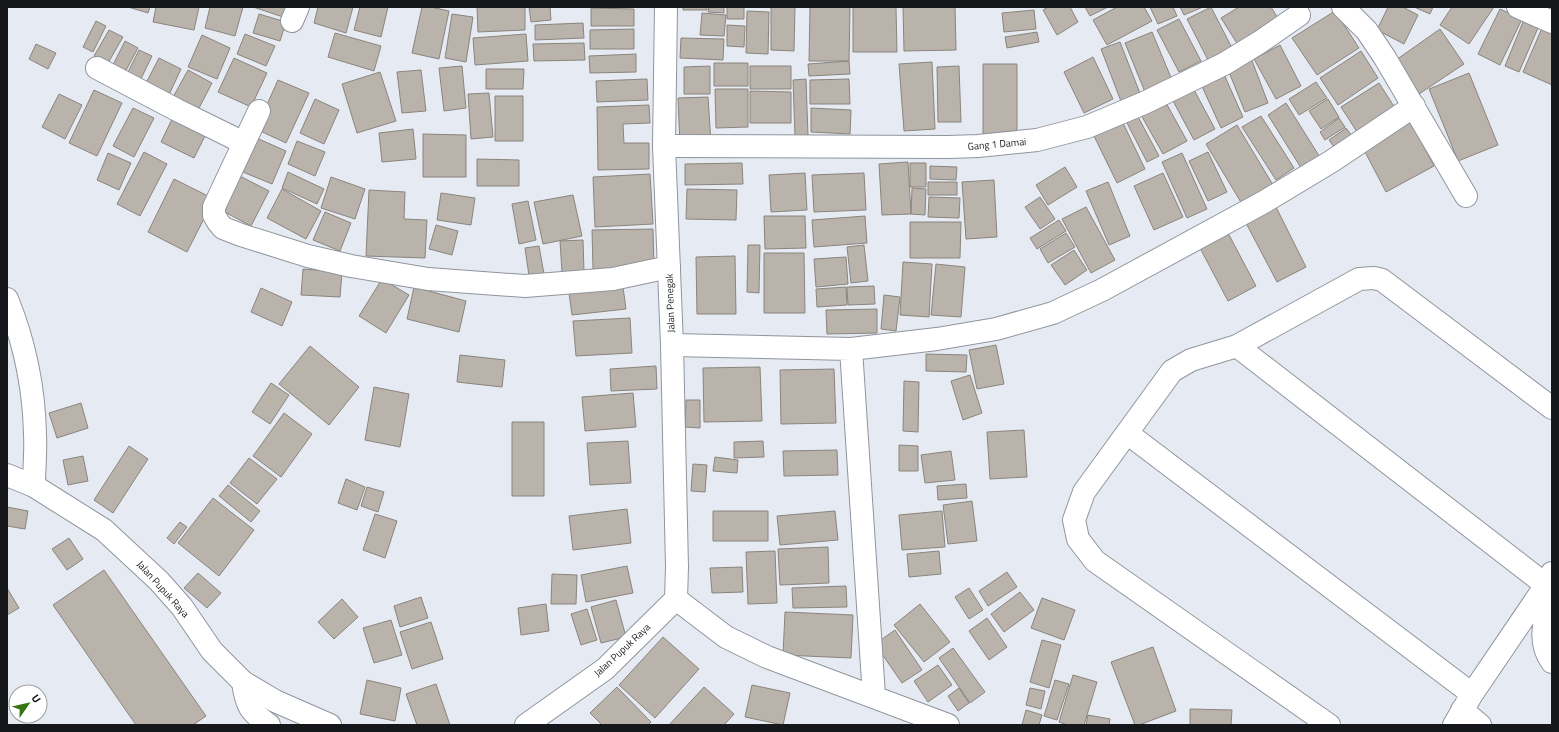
<svg xmlns="http://www.w3.org/2000/svg" width="1559" height="732" font-family="'Titillium Web',sans-serif">
<style>
.building{fill:#b9b3ab;stroke:#8a847d}
.lines{fill:none;stroke-linecap:round;stroke-linejoin:round}
.street-casing{stroke:#90959d;stroke-width:24}
.secondary-casing{stroke:#90959d;stroke-width:24}
.street{stroke:#fff;stroke-width:22}
.secondary{stroke:#fff;stroke-width:22}
.labels{text-anchor:middle;dominant-baseline:central;stroke-width:3;stroke-linejoin:round;paint-order:stroke}
.street-label{font-size:10px;fill:#15171a;stroke:#fff}
</style>
<rect width="100%" height="100%" fill="#e6ebf3"/>
<path class="building" d="M128,7h22l-2,6z
M156,7h43l-5,23 -41,-8z
M210,7h33l-8,29 -30,-8z
M253,7h39l-3,12z
M318,7h35l-7,26 -32,-10z
M360,7h28l-7,30 -27,-7z
M422,7h9l18,4 -10,48 -27,-6z
M477,7h48v23l-47,2z
M529,7h21l1,13 -20,2z
M683,7h24v3h-24z
M709,7h15v6l-16,-1z
M727,7h17v12h-17z
M771,7h24l-1,44 -23,-1z
M810,7h40l-1,54h-40z
M853,7h43l1,45h-44z
M903,7h52l1,43 -52,1z
M1048,7h22l8,15 -21,13 -14,-25z
M1085,7h23l-18,9z
M1117,7h27l8,14 -45,24 -14,-25z
M1150,7h23l4,9 -19,8z
M1180,7h23l-19,8z
M1211,7l22,43 -24,12 -22,-43z
M1239,7h32l10,16 -41,25 -19,-30z
M1388,7h15l15,8 -14,29 -27,-14z
M1414,7h19l-3,7z
M1452,7h42l-25,37 -29,-19z
M591,8l43,1v17h-43z
M1500,9l22,10 -22,46 -22,-11z
M1034,10l2,19 -32,3 -2,-19z
M747,11l22,1 -1,42 -22,-1z
M1335,11l24,37 -42,27 -25,-37z
M702,13l24,2 -2,21 -24,-1z
M259,14l27,8 -6,19 -27,-8z
M452,14l21,3 -7,45 -21,-4z
M1179,19l22,42 -22,11 -22,-42z
M96,21l10,5 -13,26 -10,-5z
M1523,22l15,6 -19,44 -14,-6z
M583,23l1,15 -49,2v-15z
M727,25l18,1 -1,21 -17,-1z
M1542,28l10,5v52l-29,-13z
M634,29v20h-44v-19z
M1440,29l24,35 -45,30 -23,-34z
M109,30l14,7 -15,26 -14,-7z
M1037,32l2,10 -32,6 -2,-11z
M1152,32l20,48 -27,12 -20,-49z
M335,33l46,13 -7,25 -46,-14z
M245,34l30,12 -9,20 -29,-12z
M526,34l2,27 -53,4 -2,-27z
M202,35l28,13 -13,31 -29,-12z
M681,38l43,1 -1,21 -43,-2z
M125,41l13,7 -15,28 -12,-7z
M1120,42l21,54 -19,8 -21,-55z
M584,43l1,17 -51,1 -1,-17z
M36,44l20,9 -8,16 -19,-10z
M1280,45l21,41 -25,13 -22,-40z
M139,50l13,6 -14,29 -13,-7z
M1361,51l17,27 -40,27 -18,-27z
M636,54v18l-46,1 -1,-17z
M1093,57l20,42 -29,14 -20,-41z
M159,58l22,11 -14,30 -23,-12z
M234,58l33,15 -16,34 -33,-15z
M1251,58l17,45 -23,9 -18,-45z
M849,61l1,13 -41,2 -1,-12z
M932,62l3,67 -31,2 -5,-67z
M714,63h34v23h-34z
M983,64h34v71h-34z
M462,66l4,42 -22,3 -5,-43z
M710,66v28h-26v-27z
M750,66h41v23h-41z
M959,66l2,56h-23l-1,-55z
M486,69h38l-1,20h-37z
M188,70l24,13 -15,29 -25,-13z
M421,70l5,41 -24,2 -5,-41z
M380,72l16,49 -39,12 -15,-49z
M1223,72l20,45 -22,11 -21,-46z
M1469,73l29,72 -40,16 -29,-72z
M647,79l1,21 -51,2 -1,-21z
M806,79l2,57h-13l-2,-56z
M849,79l1,25h-40v-24z
M278,80l31,13 -23,50 -30,-14z
M1316,82l11,16 -28,17 -10,-16z
M1379,83l18,28 -38,24 -18,-28z
M1193,88l22,41 -21,11 -22,-41z
M715,89h33v38l-32,1z
M94,90l28,13 -25,53 -28,-13z
M750,91l41,1v31h-41z
M489,93l4,44 -22,2 -3,-45z
M59,94l23,11 -17,34 -23,-12z
M495,96h28v45h-28z
M708,97l3,46 -31,1 -2,-46z
M315,99l24,11 -15,34 -24,-11z
M1328,99l11,18 -18,12 -12,-18z
M1165,101l22,40 -24,13 -22,-39z
M1286,103l35,56 -18,12 -35,-56z
M649,105l1,18 -27,1 1,19h25v26l-51,1 -1,-63z
M133,108l21,10 -20,39 -21,-11z
M811,108l40,2 -1,24 -39,-2z
M1137,115l22,41 -12,6 -21,-41z
M1261,116l33,52 -18,12 -34,-53z
M173,117l33,17 -12,24 -33,-16z
M1339,118l6,9 -20,13 -5,-8z
M1411,122l23,44 -48,26 -23,-44z
M1123,123l22,46 -28,14 -23,-47z
M1237,125l36,60 -31,19 -36,-60z
M1346,128l8,11 -17,12 -8,-11z
M413,129l3,30 -34,3 -3,-29z
M423,134l43,1v42h-43z
M252,136l34,15 -14,33 -34,-14z
M297,141l28,11 -10,24 -27,-12z
M144,152l23,12 -27,52 -23,-12z
M1208,152l19,40 -19,9 -19,-40z
M108,153l23,10 -12,27 -22,-10z
M1182,153l25,56 -20,9 -25,-56z
M477,159l42,1v26h-42z
M908,162l3,52 -29,1 -3,-51z
M742,163l1,21 -58,1v-21z
M910,163h16v24h-16z
M930,166l27,1 -1,13 -26,-1z
M1065,167l12,20 -29,18 -12,-20z
M288,172l36,17 -7,15 -35,-16z
M805,173l2,37 -36,2 -2,-37z
M864,173l2,37 -52,2 -2,-37z
M1163,173l20,44 -29,13 -20,-44z
M236,174l33,17 -18,35 -32,-17z
M650,174l3,50 -58,3 -2,-50z
M331,177l34,12 -10,30 -34,-11z
M174,179l40,20 -27,53 -39,-20z
M994,180l3,57 -31,2 -4,-57z
M928,182h29v13h-29z
M1108,182l22,54 -21,9 -23,-54z
M912,188l14,1 -1,26 -14,-1z
M282,189l39,22 -15,28 -39,-21z
M687,189l50,1 -1,30 -50,-1z
M369,190l36,2 -1,27 23,1 -2,38 -59,-2z
M441,193l34,5 -4,27 -34,-5z
M573,195l9,41 -39,8 -9,-42z
M929,197l31,1 -1,20 -31,-1z
M1040,197l15,22 -15,10 -15,-22z
M528,201l8,39 -17,4 -7,-40z
M1086,207l29,53 -24,13 -29,-54z
M1276,207l30,60 -29,15 -31,-59z
M325,212l26,11 -11,28 -27,-11z
M764,216h41l1,32 -41,1z
M865,216l2,27 -53,4 -2,-27z
M1059,220l7,11 -29,18 -7,-11z
M910,222h51l-1,36h-50z
M436,225l22,6 -6,24 -23,-6z
M653,229l1,39 -61,1 -1,-39z
M1066,233l9,14 -27,16 -8,-14z
M1228,233l28,53 -28,15 -28,-53z
M583,240l1,31 -22,1 -2,-31z
M748,245h12l-1,48 -12,-1z
M864,245l4,36 -17,2 -4,-36z
M539,246l5,28 -15,2 -4,-28z
M1074,250l13,20 -22,15 -14,-20z
M764,253h40l1,60h-41z
M735,256l1,58h-39l-1,-57z
M846,257l2,27 -32,3 -2,-28z
M903,262l29,2 -3,53 -29,-2z
M936,264l29,3 -4,50 -30,-2z
M303,269l39,3 -2,25 -39,-2z
M382,279l27,16 -23,38 -27,-17z
M874,286l1,18 -27,1 -1,-18z
M414,287l52,14 -7,31 -52,-13z
M623,287l3,22 -54,6 -3,-22z
M846,287l1,18 -30,2 -1,-18z
M261,288l31,14 -10,24 -31,-14z
M884,295l16,2 -4,34 -15,-2z
M877,309v24l-50,1 -1,-24z
M630,318l2,35 -56,3 -3,-35z
M996,345l8,39 -27,5 -8,-39z
M310,346l49,41 -30,38 -50,-41z
M926,354l41,1 -1,17 -40,-1z
M460,355l45,5 -3,27 -45,-5z
M656,366l1,23 -46,2 -1,-22z
M760,367l2,54 -58,1 -1,-54z
M834,369l2,54 -55,1 -1,-54z
M970,375l12,38 -19,7 -12,-39z
M904,381l15,1 -1,50 -15,-1z
M271,383l18,12 -19,29 -18,-12z
M374,387l35,7 -9,53 -35,-7z
M633,393l3,34 -51,4 -3,-34z
M686,400h14v28l-15,-1z
M81,403l7,25 -31,10 -8,-25z
M284,413l28,21 -31,43 -28,-21z
M512,422h32v74h-32z
M1024,430l3,47 -37,2 -3,-47z
M628,441l3,42 -41,2 -3,-42z
M763,441l1,16 -30,1v-16z
M899,445l19,1v25h-19z
M129,446l19,13 -35,54 -19,-13z
M837,450l1,25 -54,1 -1,-25z
M951,451l4,29 -30,3 -4,-28z
M83,456l5,25 -20,4 -5,-25z
M715,457l23,3 -1,13 -24,-2z
M249,458l28,21 -20,25 -27,-21z
M693,464l14,1 -2,27 -14,-1z
M346,479l19,8 -8,23 -19,-7z
M966,484l1,14 -29,2 -1,-14z
M228,485l32,26 -9,11 -32,-26z
M367,487l17,5 -6,20 -17,-6z
M213,498l41,32 -35,46 -41,-33z
M972,501l5,40 -29,3 -5,-39z
M7,507l21,4 -3,18 -18,-3z
M627,509l4,34 -58,7 -4,-34z
M713,511h55v30h-55z
M835,511l3,29 -58,5 -3,-29z
M942,511l3,36 -43,3 -3,-35z
M375,514l22,7 -12,37 -22,-8z
M180,522l7,5 -13,17 -7,-6z
M69,538l14,21 -16,11 -15,-21z
M828,547l1,36 -49,2 -2,-36z
M775,551l2,52 -29,1 -2,-52z
M939,551l2,23 -32,3 -2,-23z
M627,566l6,27 -47,9 -5,-27z
M742,567l1,25 -31,1 -2,-25z
M104,570l102,146 -13,9h-57l-83,-120z
M1007,572l10,15 -29,19 -9,-15z
M198,573l23,20 -14,15 -23,-20z
M552,574l25,1 -1,29h-25z
M846,586l1,21 -54,1 -1,-20z
M7,588l12,20 -12,7z
M969,588l14,22 -14,9 -14,-22z
M1020,592l14,18 -30,22 -13,-18z
M421,597l7,21 -28,9 -6,-21z
M1042,598l33,12 -11,30 -33,-12z
M342,599l16,18 -24,22 -16,-17z
M616,600l10,37 -25,6 -10,-36z
M546,604l3,27 -28,4 -3,-27z
M920,604l30,38 -26,20 -30,-37z
M587,609l10,31 -16,5 -10,-31z
M785,612l68,3 -2,43 -68,-3z
M987,618l20,29 -18,13 -20,-29z
M391,620l11,35 -28,8 -11,-35z
M431,622l12,37 -31,10 -12,-37z
M895,630l27,40 -20,13 -27,-39z
M663,637l36,32 -44,49 -36,-33z
M1042,640l19,5 -12,43 -19,-6z
M1153,647l23,64 -37,14h-4l-24,-63z
M953,648l32,44 -15,11 -31,-45z
M938,665l14,20 -24,17 -14,-21z
M1073,675l24,7 -13,43h-16l-9,-3z
M367,680l34,8 -6,33 -35,-7z
M1055,680l14,4 -12,36 -13,-4z
M436,684l14,41h-33l-11,-31z
M752,685l38,8 -7,32 -38,-8z
M617,687l34,35 -3,3h-46l-12,-12z
M704,687l30,27 -10,11h-55z
M959,688l10,15 -11,8 -10,-15z
M1030,688l15,3 -4,18 -15,-4z
M1190,709l42,1 -1,15h-41z
M1026,710l16,5 -3,10h-17z
M1088,715l22,4 -1,6h-23z"/>
<g class="lines">
<defs>
<path id="street" d="M1343,7l24,24 18,27 81,138
M1518,7l34,15
M292,21l6,-14
M97,68l80,42 67,33
M259,111l-45,96v8l4,7 5,6 18,7 67,21 43,10 77,13 97,7 88,-7 56,-12
M664,146l284,1 30,-1 59,-6 50,-13 57,-24 80,-39 36,-22 39,-27
M7,299c17,42 27,89 28,135 1,17 -1,35 -1,52
M672,345l179,4 86,-10 59,-10 57,-16 49,-23 162,-88 68,-41 82,-55
M1237,346l309,239
M851,349l23,347
M1127,433l345,261
M676,599l50,38 41,20 181,68
M1552,603c-10,19 -13,41 0,59
M243,682c3,23 7,30 26,43
M1462,710l18,15
M1329,725l-234,-164 -17,-22 -4,-19 10,-28 88,-121 19,-11 46,-14 122,-67 15,-1 8,2 170,128
M1454,725l18,-31 74,-109 6,-12"/>
<path id="secondary" d="M7,475l27,11 70,44 55,51 23,26 30,44 31,31 32,19 55,24
M526,725l79,-56 71,-70 1,-32 -5,-222 -8,-199 2,-139"/>
</defs>
<use href="#street" class="street-casing"/>
<use href="#secondary" class="secondary-casing"/>
<use href="#street" class="street"/>
<use href="#secondary" class="secondary"/>
</g>
<g class="labels">
<g class="street-label">
<text transform="translate(997 144) rotate(-5)">Gang 1 Damai</text>
<text transform="translate(670 303) rotate(-92)">Jalan Penegak</text>
<text transform="translate(163 589) rotate(48)">Jalan Pupuk Raya</text>
<text transform="translate(622 650) rotate(-43)">Jalan Pupuk Raya</text>
</g>
</g>
<rect width="1559" height="732" fill="none" stroke="#15171a" stroke-width="16"/>
<g transform="translate(28 704) rotate(56)"><circle r="19" fill="#ffffff" stroke="#a1a2a3"/>
<path d="M0-3L7 15L0 10L-7 15Z" fill="#347411"/>
<text y="-6" font-size="11" font-weight="bold" text-anchor="middle" fill="#15171a">U</text>
</g>
</svg>
